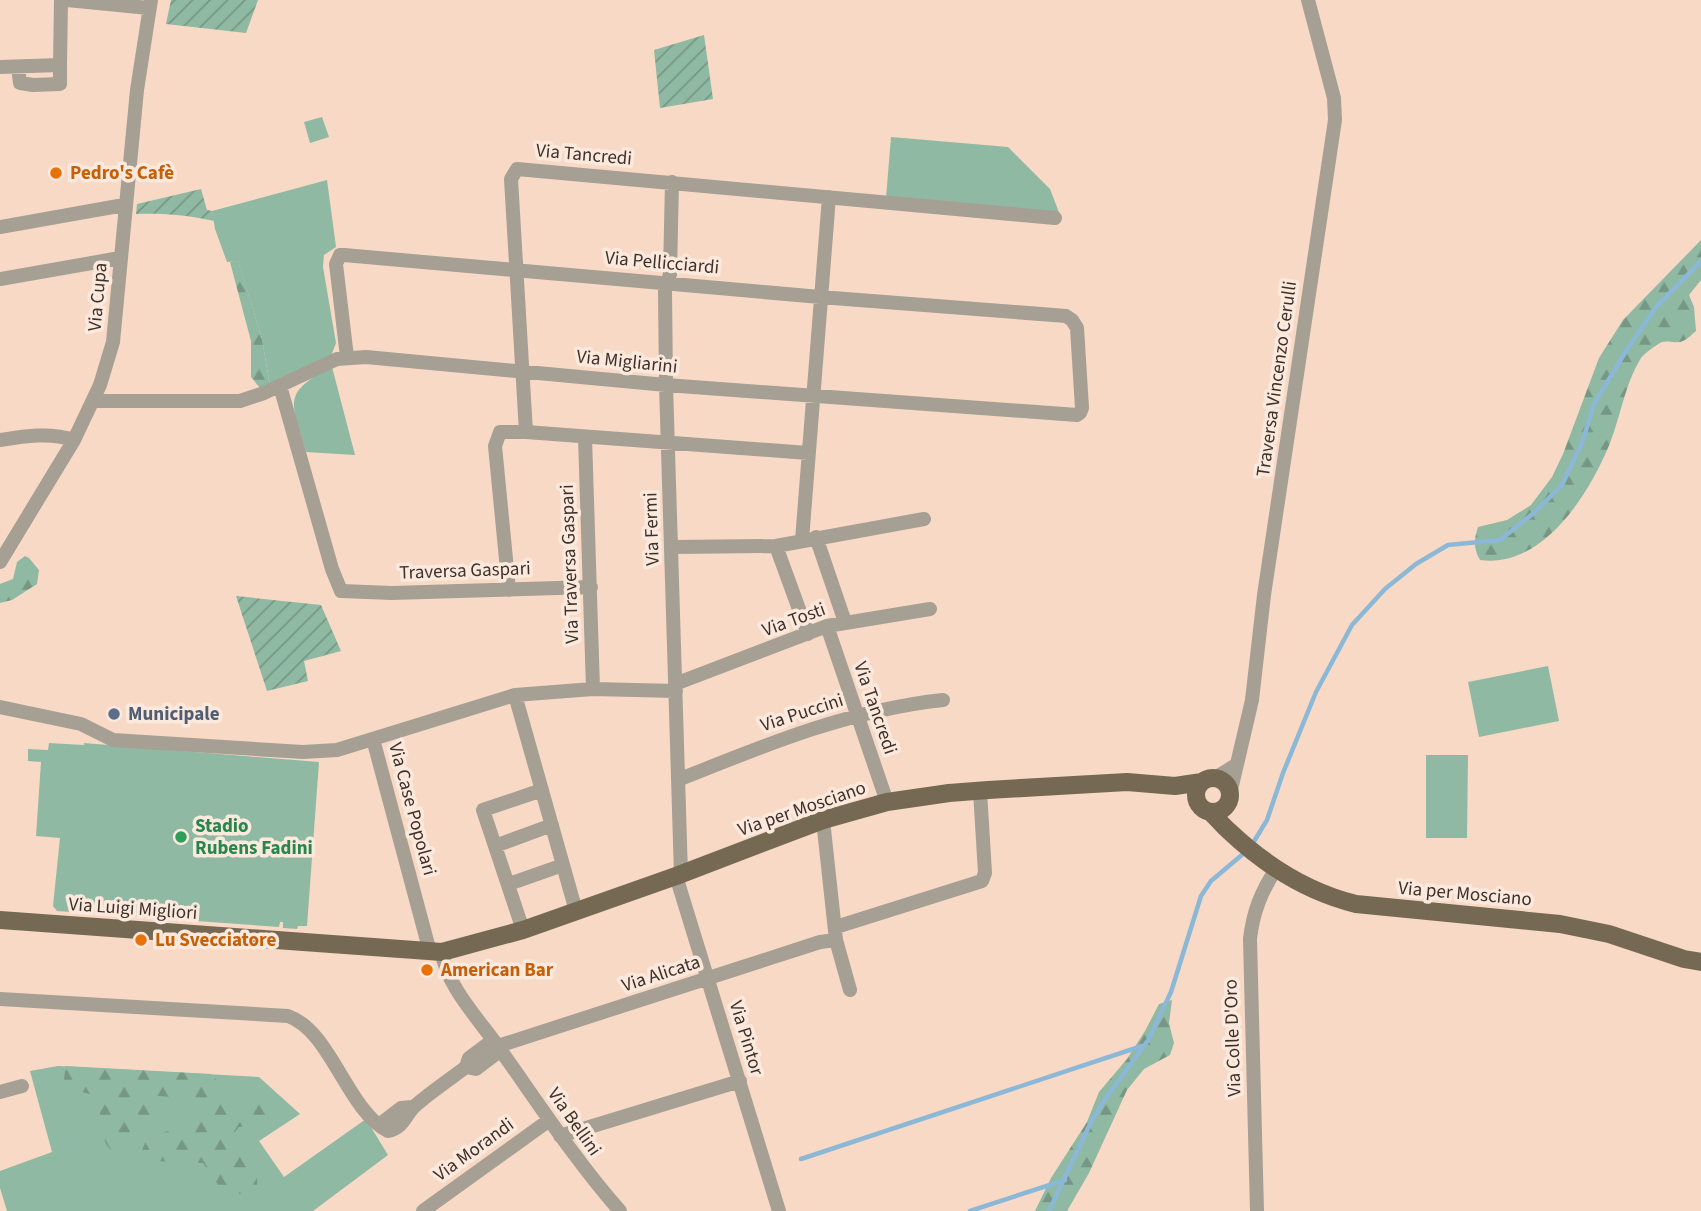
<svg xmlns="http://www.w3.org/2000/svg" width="1701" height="1211" font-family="'Source Sans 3',sans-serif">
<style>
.green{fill:#8fb9a2}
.forest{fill:url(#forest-firs)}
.garden{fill:url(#garden-furrows)}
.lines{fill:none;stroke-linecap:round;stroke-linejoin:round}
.stream{stroke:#8cb8d7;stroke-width:4.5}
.minor{stroke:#a69f93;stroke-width:14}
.major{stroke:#766953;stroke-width:18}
.food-dot{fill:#e8710a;stroke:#fce9dd;stroke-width:2.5}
.service-dot{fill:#5c6f8a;stroke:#fce9dd;stroke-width:2.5}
.leisure-dot{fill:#2e9e5b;stroke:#fce9dd;stroke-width:2.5}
.labels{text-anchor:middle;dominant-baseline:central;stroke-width:7;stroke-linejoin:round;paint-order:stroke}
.street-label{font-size:19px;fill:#3d312a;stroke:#fce9dd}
.food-label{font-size:19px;font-weight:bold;fill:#c56008;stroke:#fce9dd;text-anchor:start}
.service-label{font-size:19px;font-weight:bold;fill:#4e5e75;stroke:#fce9dd;text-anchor:start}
.leisure-label{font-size:19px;font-weight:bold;fill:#27864d;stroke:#fce9dd;text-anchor:start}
</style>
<defs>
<pattern id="forest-firs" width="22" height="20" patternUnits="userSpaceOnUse" patternTransform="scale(1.75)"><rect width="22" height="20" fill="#8fb9a2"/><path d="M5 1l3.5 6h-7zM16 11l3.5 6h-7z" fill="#769784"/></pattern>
<pattern id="garden-furrows" width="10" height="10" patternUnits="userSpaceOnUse" patternTransform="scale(1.75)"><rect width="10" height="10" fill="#8fb9a2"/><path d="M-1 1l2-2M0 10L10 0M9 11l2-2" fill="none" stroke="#769784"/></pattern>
</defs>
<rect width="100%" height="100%" fill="#f8d9c5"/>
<path class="green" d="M322,117l7,20 -19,6 -6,-21z
M891,137l117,10 42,42 10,26 -174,-17z
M327,180l9,67 -12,8 -1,12 13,76 -5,13 -61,30 -8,-47 -24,-78 -11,1 -12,-33 -3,-18z
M332,367l23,88 -49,-3c-14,-49 -26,-59 26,-85z
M1548,666l11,55 -80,16 -11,-55z
M49,743l35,2v-2l235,19 -12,164h-9l-1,3 -14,-1v-6h-3l-1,5 -222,-16 -4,-5 7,-68 -24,-2 5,-74 -13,-1v-12l20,1z
M1426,755h42l-1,83h-41z
M58,1066l201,11 41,37 -41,27 25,36 82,-58 22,36 -75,56h-306l-7,-23v-17l52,-19 -22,-81z"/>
<path class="forest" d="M1701,240v40l-12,15 5,12 2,24c-4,3 -8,8 -13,10 -6,3 -14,-1 -21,1 -6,3 -17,11 -21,16 -16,26 -20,57 -31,85 -20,50 -67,126 -130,117 -7,-12 -6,-21 -2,-33l29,-7 24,-15 21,-28 11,-23 36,-96 24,-38z
M238,260l24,79 8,47 -10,2 -9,-11v-36l-21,-79z
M25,556l4,2 10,12 -2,14 -25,16 -12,3v-19l13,-5 4,-17z
M1172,1000l-3,23 5,20 -4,12 -26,14 -17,21 -38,83 -22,38h-32l16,-33 36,-56 12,-30 28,-33 18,-28 14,-27z
M65,1066l146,8 26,29c16,1 30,-11 42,1l-2,13 -8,6 -30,4 -6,7c5,13 39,50 17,58 -6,3 -15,1 -22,2l-7,-5 -18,-26 -50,-2 -9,-5 -2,-6 6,-13 40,-12 13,-12c-10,-13 -29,-17 -45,-17l1,8 10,10 -1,5c-18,6 -30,-6 -43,-15l-2,4 10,15 -3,30 -5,5c-32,-15 -15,-38 -29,-63l-16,-4 -14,-8z"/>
<path class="garden" d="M171,0h87l-12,33 -80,-9z
M704,35l9,64 -53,9 -6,-58z
M201,189l6,21 5,1 2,10c-26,-6 -51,-8 -78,-7l1,-10z
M236,596l85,9 20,46 -37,10 4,20 -41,10z"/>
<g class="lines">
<path class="stream" d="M1253,843l14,-23 16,-47 33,-81 36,-67 33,-36 31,-25 32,-19 52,-5 35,-28 27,-27 20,-42 12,-39 32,-53 30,-44 45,-46
M801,1159l341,-113
M970,1211l95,-31
M1049,1211l43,-91 14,-22 43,-59 22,-47 30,-96 10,-15 32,-27"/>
<path class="minor" d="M67,0l82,8
M60,65l1,-65
M0,67l60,-2v19l-27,1 -13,-2 -2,-16
M672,182l-2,92 -5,16 1,95 15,490
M0,227l124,-22
M0,279l120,-21
M280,386l52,183 9,22 51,2 199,-6
M93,401h147l24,-8 73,-34 29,-2 300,28 384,28 27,2 3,-2 2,-5 -5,-80 -5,-8 -6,-4 -246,-19 -476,-42h-4l-4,9 11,93
M526,432l-15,-253 6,-10 538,49
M585,437l8,252
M0,440c25,-4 50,-8 74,0
M816,537l29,85
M802,540l27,-343
M776,546l32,88
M672,547l104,-1 148,-27
M0,562l74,-122 26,-55 13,-43 24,-252 14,-90
M509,590l-14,-144 5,-14h26l282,21
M827,626l60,176
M675,684l152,-58 103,-17
M515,695l61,216
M0,707l81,17 32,16 190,12 34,-2 178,-55 78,-6 83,2
M373,739l57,213
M1215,778l21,-13
M678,780c87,-35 171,-70 265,-80
M1230,794l22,-94 12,-105 71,-475 -1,-22 -26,-98
M823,820l13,120 14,50
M495,846l57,-21
M676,876l103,335
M509,884l54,-19
M836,927l146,-46 3,-8 -5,-82
M523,930l-40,-120 59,-20
M442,952c3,32 39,70 57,96 40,56 76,112 121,163
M0,999l288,17c43,15 59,94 100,115 17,-4 17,-17 28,-26 16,-14 33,-25 50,-38
M498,1046l322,-104 16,-2
M466,1067l10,2 25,-19
M466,1067l3,-9 24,-18
M0,1092l22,-6
M379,1125l22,-17 11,-1
M560,1136l180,-55
M423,1211l125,-90
M1257,1211l-7,-272c3,-27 11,-47 26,-70"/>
<path class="major" d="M1196 795a17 17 0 1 1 34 0a17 17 0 1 1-34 0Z
M1210,812c7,6 12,13 19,19 37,35 78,61 127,73l204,20 49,10 75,25 17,3
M0,920l442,32 81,-22 153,-54 147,-56 64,-18 62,-9 39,-3 139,-8 48,4 27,-4"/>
</g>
<g class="food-dot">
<circle cx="56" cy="173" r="7"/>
<circle cx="141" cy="940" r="7"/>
<circle cx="427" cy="970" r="7"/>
</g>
<circle class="service-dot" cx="114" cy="714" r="7"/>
<circle class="leisure-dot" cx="181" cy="837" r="7"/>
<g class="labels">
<g class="street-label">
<text transform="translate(584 155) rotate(5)">Via Tancredi</text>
<text transform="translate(662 263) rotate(5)">Via Pellicciardi</text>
<text transform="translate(98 297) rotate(-85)">Via Cupa</text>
<text transform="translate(627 362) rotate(6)">Via Migliarini</text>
<text transform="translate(1277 379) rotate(-82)">Traversa Vincenzo Cerulli</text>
<text transform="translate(652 529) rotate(-92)">Via Fermi</text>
<text transform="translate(570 564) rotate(-92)">Via Traversa Gaspari</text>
<text transform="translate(465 571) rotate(-2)">Traversa Gaspari</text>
<text transform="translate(794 620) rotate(-20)">Via Tosti</text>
<text transform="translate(875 708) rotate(71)">Via Tancredi</text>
<text transform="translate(802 713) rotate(-18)">Via Puccini</text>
<text transform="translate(412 809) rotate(75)">Via Case Popolari</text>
<text transform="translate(802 809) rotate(-19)">Via per Mosciano</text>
<text transform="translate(1465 894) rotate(5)">Via per Mosciano</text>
<text transform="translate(133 909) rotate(4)">Via Luigi Migliori</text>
<text transform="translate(661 974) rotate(-18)">Via Alicata</text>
<text transform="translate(746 1038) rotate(73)">Via Pintor</text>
<text transform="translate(1233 1038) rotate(-92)">Via Colle D'Oro</text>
<text transform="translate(574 1122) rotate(55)">Via Bellini</text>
<text transform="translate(474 1150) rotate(-36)">Via Morandi</text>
</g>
<g class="food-label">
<text x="70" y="173">Pedro's Cafè</text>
<text x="155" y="940">Lu Svecciatore</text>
<text x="441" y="970">American Bar</text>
</g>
<g class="service-label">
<text x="128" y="714">Municipale</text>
</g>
<g class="leisure-label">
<text x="195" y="826">Stadio<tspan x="195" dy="22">Rubens Fadini</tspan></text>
</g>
</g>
</svg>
